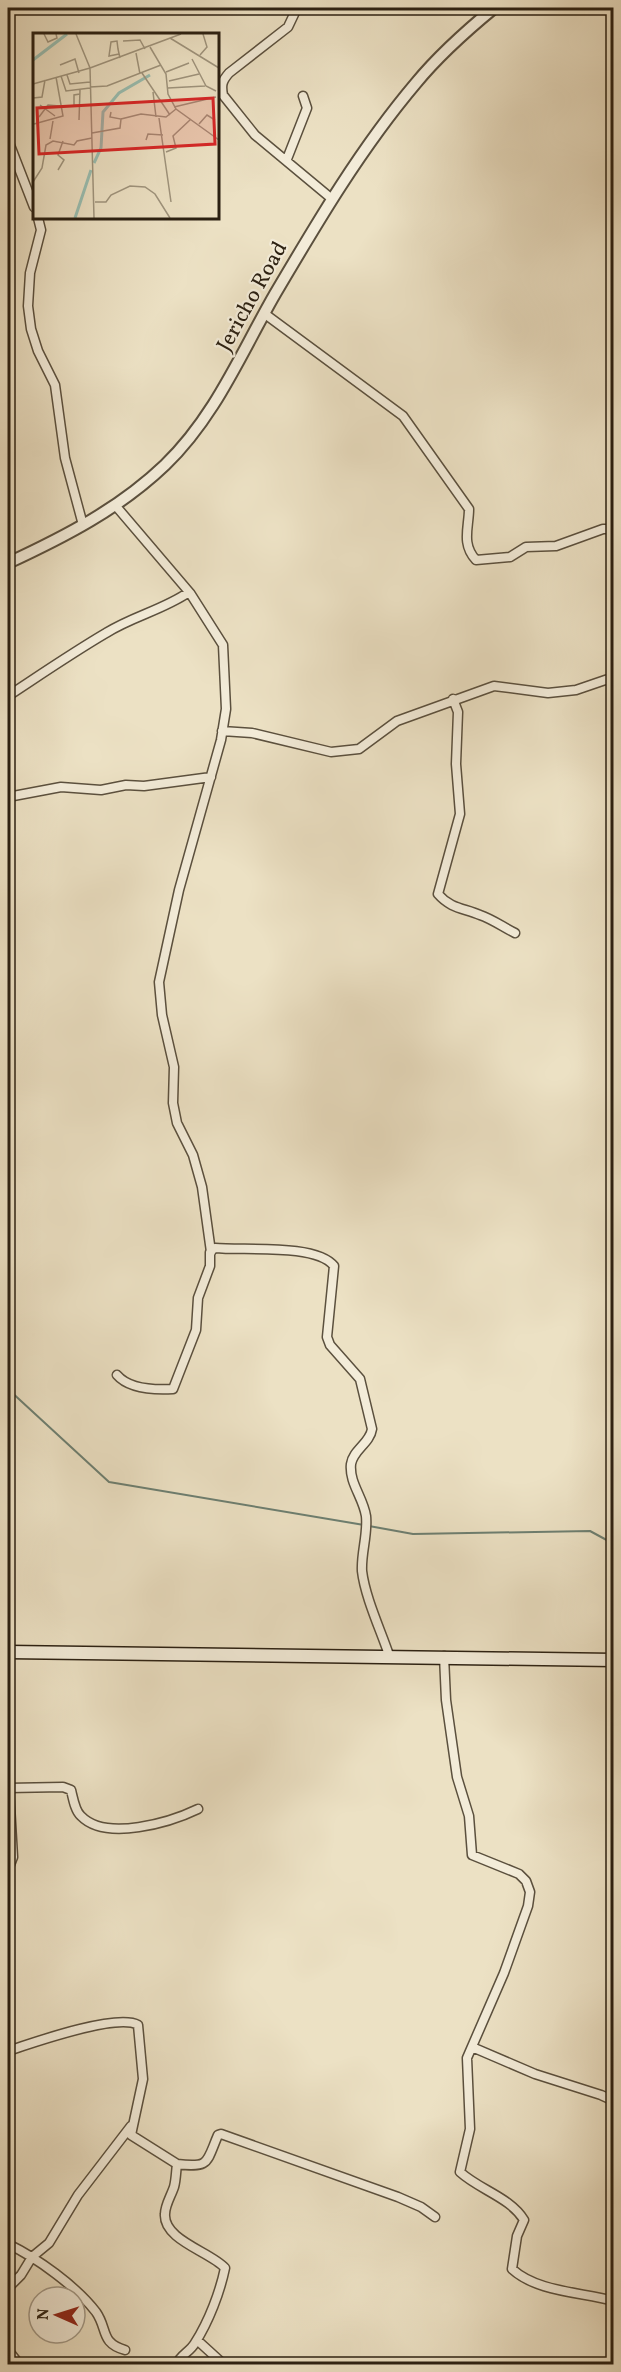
<svg xmlns="http://www.w3.org/2000/svg" width="621" height="2372" font-family="Vollkorn,serif">
<style>
.lines{fill:none;stroke-linecap:round;stroke-linejoin:round}
.stream{stroke:#6d7f71;stroke-width:2}
.minor-casing{stroke:#5b503e;stroke-width:11}
.tertiary-casing{stroke:#5b503e;stroke-width:14}
.secondary-casing{stroke:#2b2012;stroke-width:15}
.minor{stroke:#f3ecd9;stroke-width:8}
.tertiary{stroke:#f3ecd9;stroke-width:10}
.secondary{stroke:#f3ecd9;stroke-width:12}
.labels{text-anchor:middle;dominant-baseline:central;stroke-width:4.5;stroke-linejoin:round;paint-order:stroke}
.street-label{font-size:22px;fill:#2b2012;stroke:#f3ecd9}
.inset-river{fill:none;stroke:#99beb1;stroke-width:3}
.inset-road{fill:none;stroke:#9f947d;stroke-width:1.5}
.view{fill:#d62828;fill-opacity:0.15;stroke:#d62828;stroke-width:3}
.inset-edge{fill:none;stroke:#2b2012;stroke-width:3}
</style>
<rect width="100%" height="100%" fill="#ece1c4"/>
<filter id="stains"><feTurbulence type="fractalNoise" baseFrequency=".00333" numOctaves="4"/><feColorMatrix values="0 0 0 0 .2 0 0 0 0 .09 0 0 0 0 .02 0 0 0 .5 -.17"/></filter>
<radialGradient id="worn" r=".72"><stop offset=".6" stop-color="#630" stop-opacity="0"/><stop offset="1" stop-color="#630" stop-opacity=".3"/></radialGradient>
<g class="lines">
<path class="stream" d="M8,1389l101,93 255,43
M369,1526l44,8 177,-3 24,13"/>
<defs>
<path id="minor" d="M297,8l-9,19 -59,46c-7,8 -8,12 -6,22l32,40 77,64
M8,140l26,67
M287,159l20,-51 -4,-12
M38,218l3,12 -11,43 -2,33 3,23 7,22 17,34 10,73 18,67
M265,314l138,102 66,93c0,18 -8,35 7,51l34,-3 16,-10 30,-1 47,-17h11
M115,505l75,88 33,52 3,64 -5,31 -42,150 -20,92 3,33 12,52 -1,36 4,20 16,32 9,32 9,65
M8,696c32,-21 64,-43 98,-63 27,-17 57,-23 83,-41
M453,699l5,13 -2,52 4,50 -22,80c13,15 26,14 42,21 12,4 23,12 35,18
M222,731l30,2 79,19 28,-3 38,-28 97,-35 54,7 28,-3 38,-13
M8,797l53,-10 40,3 25,-5 18,1 67,-9
M117,1375c12,14 38,15 56,14l23,-59 2,-32 12,-32v-14l5,-4c27,3 101,-5 119,18l-7,71 3,8 30,34 12,50c-2,14 -19,21 -21,35 -2,19 12,33 15,52 2,18 -5,37 -4,55 3,26 19,60 27,84
M444,1656l2,44 11,77 12,39 3,39 47,19 7,7 4,11 -2,14 -24,67 -37,85 3,71 -10,43c20,18 51,26 64,48l-7,16 -5,33c25,23 69,23 102,32
M8,1788l55,-1 8,3c2,8 4,21 10,26 25,26 90,6 117,-7
M8,1870l5,-13 -4,-69
M472,2047l63,27 66,21 13,6
M8,2051c24,-8 109,-38 130,-26l5,54 -12,56 46,29c-1,7 -1,16 -3,23 -3,9 -9,18 -9,27 -2,26 46,38 60,54 -5,24 -16,53 -30,75 -5,9 -15,12 -18,21
M177,2164c33,4 29,-1 41,-29l3,-1 177,63 23,10 14,10
M8,2244c29,14 68,42 88,68 12,17 4,31 29,38
M8,2288l13,-13 11,-18 17,-14 29,-48 53,-69
M197,2340l23,21 10,3
M8,2350l11,14"/>
<path id="tertiary" d="M8,563c56,-26 111,-54 157,-98 50,-48 76,-112 110,-171 43,-73 86,-146 141,-211 23,-28 50,-52 78,-75"/>
<path id="secondary" d="M8,1652l606,8"/>
</defs>
<use href="#minor" class="minor-casing"/>
<use href="#tertiary" class="tertiary-casing"/>
<use href="#secondary" class="secondary-casing"/>
<use href="#minor" class="minor"/>
<use href="#tertiary" class="tertiary"/>
<use href="#secondary" class="secondary"/>
</g>
<g class="labels">
<g class="street-label">
<text transform="translate(253 297) rotate(-61)">Jericho Road</text>
</g>
</g>
<g transform="translate(33 33)">
<rect width="186" height="186" fill="#ece1c4"/>
<path class="inset-river" d="M0,27l34,-26M61,130l7,-15 2,-36 16,-19 31,-18M42,185l16,-48"/>
<path class="inset-road" d="M11,1l4,8 9,-4 -1,-4M43,1l14,34 4,150M137,5l49,30M90,8l17,-1 5,9M117,14l16,27 2,20 8,15 43,31M103,20l4,21M86,21l-10,2 2,-14 6,-1 1,8 2,9M167,22l7,-8 -4,-13M159,26l14,27 10,5M27,32l15,-6 4,14M57,35l91,-34M133,39l23,-9M109,40l28,42M34,42l3,9 20,-2M28,43l5,15 24,-3M136,48l30,-7M0,51l57,-16M57,54l17,-1 54,-21M135,55l37,-2M120,59l3,25M47,61l-6,1v10l6,1M0,65l9,-1 3,-17M7,72l15,11M141,74l42,-10M6,84l9,-12 12,1M126,85l12,84M88,86l20,-5 25,3 10,-8M46,87l1,-30M1,91l29,-8 -7,-39M166,91l8,-9 8,5M59,100l28,-5 1,-9 -11,-2 1,-5M17,106l3,-18M113,107l2,-6 15,1M133,119l10,-4 -3,-12 18,-17M25,137l6,-10 -6,-5 5,-14M0,149l9,-14 4,-23 7,-4 21,4 3,-4 15,-3M62,169h11l5,-7 19,-9 15,1 10,7 15,24"/>
<path class="view" d="M180,65l2,46 -176,10 -2,-46z"/>
<rect width="186" height="186" class="inset-edge"/>
</g>
<rect width="621" height="2372" fill="none" stroke="#ece1c4" stroke-width="30"/>
<rect x="9" y="9" width="603" height="2354" fill="none" stroke="#2b2012" stroke-width="3"/>
<rect x="15" y="15" width="591" height="2342" fill="none" stroke="#2b2012" stroke-width="1.5"/>
<g transform="translate(57 2315) rotate(273)"><circle r="28" fill="#f3ecd9" stroke="#a39a89" stroke-width="1.5"/>
<path d="M0-4.5L10 22L0 15L-10 22Z" fill="#8f2418"/>
<text y="-9" font-size="16" font-weight="bold" text-anchor="middle" fill="#2b2012">N</text>
</g>
<rect width="100%" height="100%" filter="url(#stains)"/>
<rect width="100%" height="100%" fill="url(#worn)"/>
</svg>
